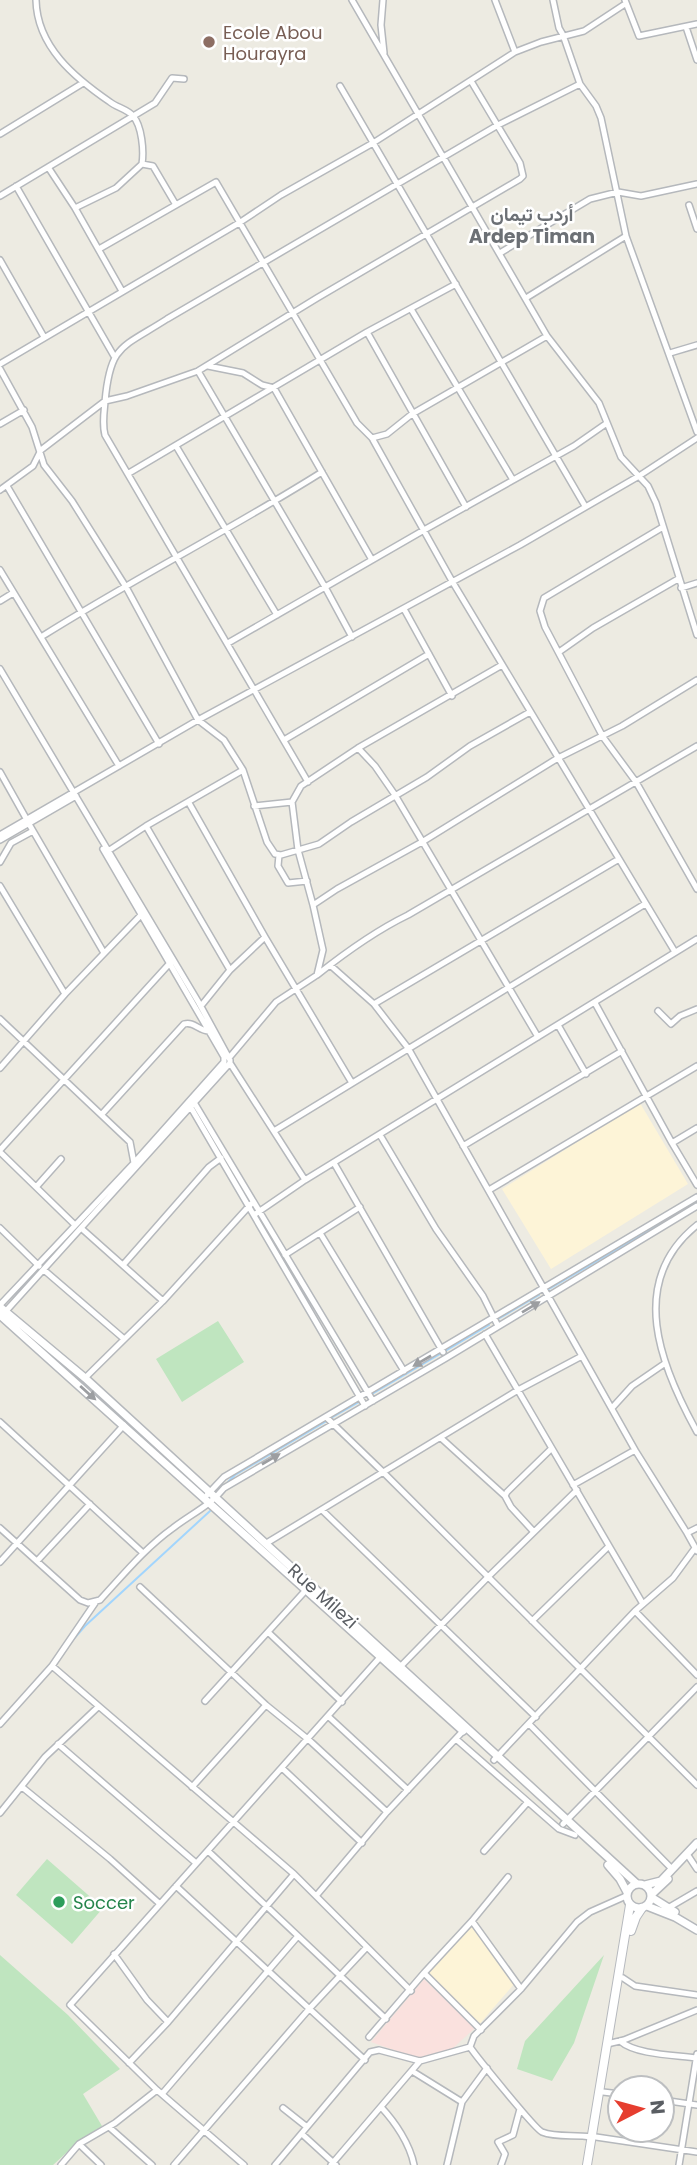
<svg xmlns="http://www.w3.org/2000/svg" width="697" height="2165" font-family="Poppins,Vazirmatn,sans-serif">
<style>
.commercial{fill:#fdf4d7}
.medical{fill:#fae1de}
.green{fill:#bfe5bf}
.lines{fill:none;stroke-linecap:round;stroke-linejoin:round}
.stream{stroke:#a2d5fd;stroke-width:2}
.minor-casing{stroke:#b5b8bc;stroke-width:8}
.tertiary-casing{stroke:#b5b8bc;stroke-width:10}
.secondary-casing{stroke:#b6b9be;stroke-width:10}
.minor{stroke:#fff;stroke-width:5}
.tertiary{stroke:#fff;stroke-width:7}
.secondary{stroke:#fff;stroke-width:8}
.oneway{fill:#9c9ea1}
.education-dot{fill:#8d6e63;stroke:#fff;stroke-width:2.5}
.leisure-dot{fill:#2e9e5b;stroke:#fff;stroke-width:2.5}
.labels{text-anchor:middle;dominant-baseline:central;stroke-width:5;stroke-linejoin:round;paint-order:stroke}
.education-label{font-size:18px;fill:#785e54;stroke:#fff;text-anchor:start}
.street-label{font-size:18px;fill:#5a5e63;stroke:#fff}
.leisure-label{font-size:18px;fill:#27864d;stroke:#fff;text-anchor:start}
.neighbourhood-label{font-size:19px;font-weight:bold;fill:#6c7075;stroke:#fff}
</style>
<rect width="100%" height="100%" fill="#edebe2"/>
<path class="commercial" d="M640,1103l48,81 -137,85 -49,-80z
M471,1922l44,61 -39,45 -52,-53z"/>
<path class="medical" d="M424,1979l51,49 -22,20 -31,12 -51,-18z"/>
<path class="green" d="M218,1321l26,41 -62,40 -26,-43z
M47,1859l56,49 -31,36 -56,-49z
M0,1955l68,60 52,54 -37,25 19,32 -26,18 -23,21h-53z
M604,1955l-30,88 -22,38 -35,-12 8,-28z"/>
<g class="lines">
<path class="stream" d="M549,1289l148,-87
M498,1319l41,-24
M447,1350l42,-25
M372,1394l68,-40
M331,1418l28,-16
M226,1484l9,-9 90,-53
M71,1642l14,-16 125,-115"/>
<defs>
<path id="minor" d="M36,0c1,47 39,78 74,102 6,5 19,8 23,14 9,10 11,35 9,48l11,2 23,39
M352,0l195,336 52,67 22,54 27,29 8,17 41,132
M383,0l-2,25 3,28
M495,0l20,52
M553,0l6,28 4,7 17,49 16,22 5,12 25,118 71,196
M625,0l14,36 58,-12
M686,27l11,33
M340,86l245,420
M0,134l83,-51
M48,167l27,41 47,83
M16,186l98,170
M0,196l155,-93 17,-25 12,1
M689,205l8,24
M75,208l41,-20 26,-24
M99,249l117,-67 141,241 15,15 80,143 223,371
M500,253l90,-54 28,-7 23,4 56,-12
M0,260l44,77
M526,298l100,-62
M411,309l102,171
M367,332l99,175
M670,353l27,-8
M0,364l239,-141 42,-28 92,-52 142,-91 26,-10 43,-11 41,-27
M208,366l35,7 19,12 12,3 98,172
M0,369l32,58 12,38 28,36 54,86 72,133 26,20 19,30 24,72 8,12 6,1 38,-11 32,-22 76,-45 43,-31 60,-34
M198,371l127,216 27,50
M0,424l24,-14
M372,438l15,-4 25,-20 135,-78
M176,446l101,169
M129,473l238,-141 89,-48
M7,486l152,258
M0,490l33,-24 8,-16 64,-49 22,-5 71,-25 119,-73 203,-119 3,-3 -3,-13 -49,-82
M663,527l-119,71 -4,13 5,16 58,110 33,45 61,107
M0,570l119,196
M681,588l16,-5
M0,601l13,-8
M404,609l48,87
M41,637c92,-58 189,-107 281,-165
M228,643l196,-113 150,-84 33,-23
M559,652l34,-24 85,-49
M0,669l199,334 31,57v3l-224,248
M284,740l145,-86
M358,748l17,18 20,29 143,242
M0,772l27,48
M308,782l-203,-347c-3,-11 -1,-22 0,-33 5,-58 17,-54 62,-83l331,-194 82,-41
M292,802l6,48 15,55
M189,803l76,134 87,146
M254,806l38,-4 9,-16 57,-38 144,-83
M29,824l75,129
M146,826l84,144
M0,835l198,-115 322,-175 119,-69 58,-38
M0,840l76,-44
M108,851l38,-25 97,-56
M279,855l-1,11 10,17 19,-2
M0,862l11,-19 22,-12
M0,886l65,108
M330,965l44,39 34,44 174,308
M317,975c29,-23 58,-44 91,-60l289,-169
M595,1003l77,140 25,-15
M374,1004l245,-145
M201,1006l29,-36 35,-33
M658,1011l13,13 9,-8 17,-7
M0,1019l130,123 4,21
M558,1025l28,49
M229,1058l47,-56 41,-27 6,-25 -10,-45 24,-16 85,-47 136,-84 64,-32 75,-46
M230,1063l75,117
M0,1068l65,-74 76,-79
M195,1104l178,297
M190,1106l175,300
M102,1114l82,-90c11,-3 15,8 26,7
M274,1131l371,-227
M380,1135l56,94 47,67 15,30
M672,1143l25,42
M463,1146l159,-95
M0,1150l170,-187
M0,1152l75,73
M334,1163l109,189
M37,1186l24,-27
M489,1190l208,-124
M254,1215l51,-35 392,-241
M697,1225c-71,57 -36,142 0,207
M0,1228l39,38
M81,1228l82,73
M320,1233l84,138
M285,1255l75,-48
M123,1265l86,-98 12,-9
M44,1270l79,68
M0,1305l134,-142 90,-101v-5l-121,-208
M485,1334l158,270
M85,1378l78,-77 88,-97
M612,1408l20,-22 32,-22
M326,1417l57,55 314,313
M0,1422l143,131
M441,1438l64,58 6,11 23,25
M573,1485l62,-35
M207,1495l17,-18 473,-280
M505,1496l2,-4 44,-43
M322,1510l214,207
M0,1528l80,72 8,3 12,-3c23,-25 45,-52 73,-72 18,-14 37,-22 51,-40l222,-130 251,-152
M265,1544l253,-154 64,-34 53,94 52,83
M697,1551l-10,-18 10,-5
M37,1561l53,-57
M0,1562l124,-137
M140,1587l126,118 43,35 78,72
M635,1611l62,64
M532,1621l76,-74
M269,1633l73,69
M52,1666l242,208 117,117
M400,1667l88,-90 89,-87
M205,1701l101,-111
M329,1717l79,73
M0,1724l52,-58 43,-63
M529,1724l143,145
M456,1739l103,90 16,6
M58,1744l138,119
M494,1760l141,-149 38,-33 22,-30
M282,1768l80,75
M22,1787l88,72 50,45
M192,1787l74,-82
M0,1813l45,-56 53,-50
M563,1824l134,-137
M208,1851l178,168
M484,1851l43,-48
M689,1857l8,12
M176,1886l189,174
M316,1896l71,-84 76,-81
M668,1908l29,-17
M472,1921l49,68
M114,1954l33,46 21,22
M424,1973l57,57
M623,1978l12,8 62,9
M369,2037l55,-64 48,-52 36,-44
M620,2041c16,14 56,14 77,17
M607,2044l17,-4 73,-30
M470,2047c6,9 65,82 72,85 15,6 33,2 49,5
M129,2063l39,-41 126,-148
M412,2071l50,31
M603,2092l17,2
M162,2094l136,-158
M662,2100l35,5
M381,2107c14,15 29,37 33,58
M283,2108l24,19
M109,2127l43,38
M302,2134l34,31
M596,2137l101,15
M79,2144l22,21
M61,2165l18,-21 36,-21 42,-33
M174,2165l136,-157 57,-61
M244,2165l-87,-75 -87,-85 313,-351
M275,2165l95,-113 9,-2 41,11 50,-14 4,-11 47,-47 56,-67 13,-10 36,-16
M331,2165l89,-104
M447,2165l15,-63 25,-34
M501,2165l4,-11 -7,-12 15,-7 7,-26
M679,2165l18,-111"/>
<path id="tertiary" d="M0,1307l85,71 552,506
M0,1315l463,416
M608,1865l12,14 7,13
M627 1896a12 12 0 1 1 24 0a12 12 0 1 1-24 0Z
M645,1885l16,-4 36,-38
M651,1895l17,-16
M651,1897l24,15
M647,1906l28,11 22,13"/>
<path id="secondary" d="M631,1931l5,-14 6,-9
M587,2165l43,-260"/>
</defs>
<use href="#minor" class="minor-casing"/>
<use href="#tertiary" class="tertiary-casing"/>
<use href="#secondary" class="secondary-casing"/>
<use href="#minor" class="minor"/>
<use href="#tertiary" class="tertiary"/>
<use href="#secondary" class="secondary"/>
</g>
<defs><path id="oneway-solid" d="M-6-.8H1V-3.2L6.5 0L1 3.2V.8H-6Z" transform="scale(1.75)"/></defs>
<g class="oneway">
<use href="#oneway-solid" transform="translate(531 1307) rotate(-31)"/>
<use href="#oneway-solid" transform="translate(422 1361) rotate(150)"/>
<use href="#oneway-solid" transform="translate(88 1393) rotate(42)"/>
<use href="#oneway-solid" transform="translate(271 1459) rotate(-30)"/>
</g>
<circle class="education-dot" cx="209" cy="42" r="7"/>
<circle class="leisure-dot" cx="59" cy="1902" r="7"/>
<g class="labels">
<g class="education-label">
<text x="223" y="32">Ecole Abou<tspan x="223" dy="21">Hourayra</tspan></text>
</g>
<g class="street-label">
<text transform="translate(323 1596) rotate(42)">Rue Milezi</text>
</g>
<g class="leisure-label">
<text x="73" y="1902">Soccer</text>
</g>
<g class="neighbourhood-label">
<text x="532" y="214">أردب تيمان<tspan x="532" dy="22">Ardep Timan</tspan></text>
</g>
</g>
<g transform="translate(641 2109) rotate(84)"><circle r="33" fill="#ffffff" stroke="#bdbfc1" stroke-width="2"/>
<path d="M0-5L12 26L0 18L-12 26Z" fill="#e63e2f"/>
<text y="-10" font-size="19" font-weight="bold" text-anchor="middle" fill="#5a5e63">N</text>
</g>
</svg>
